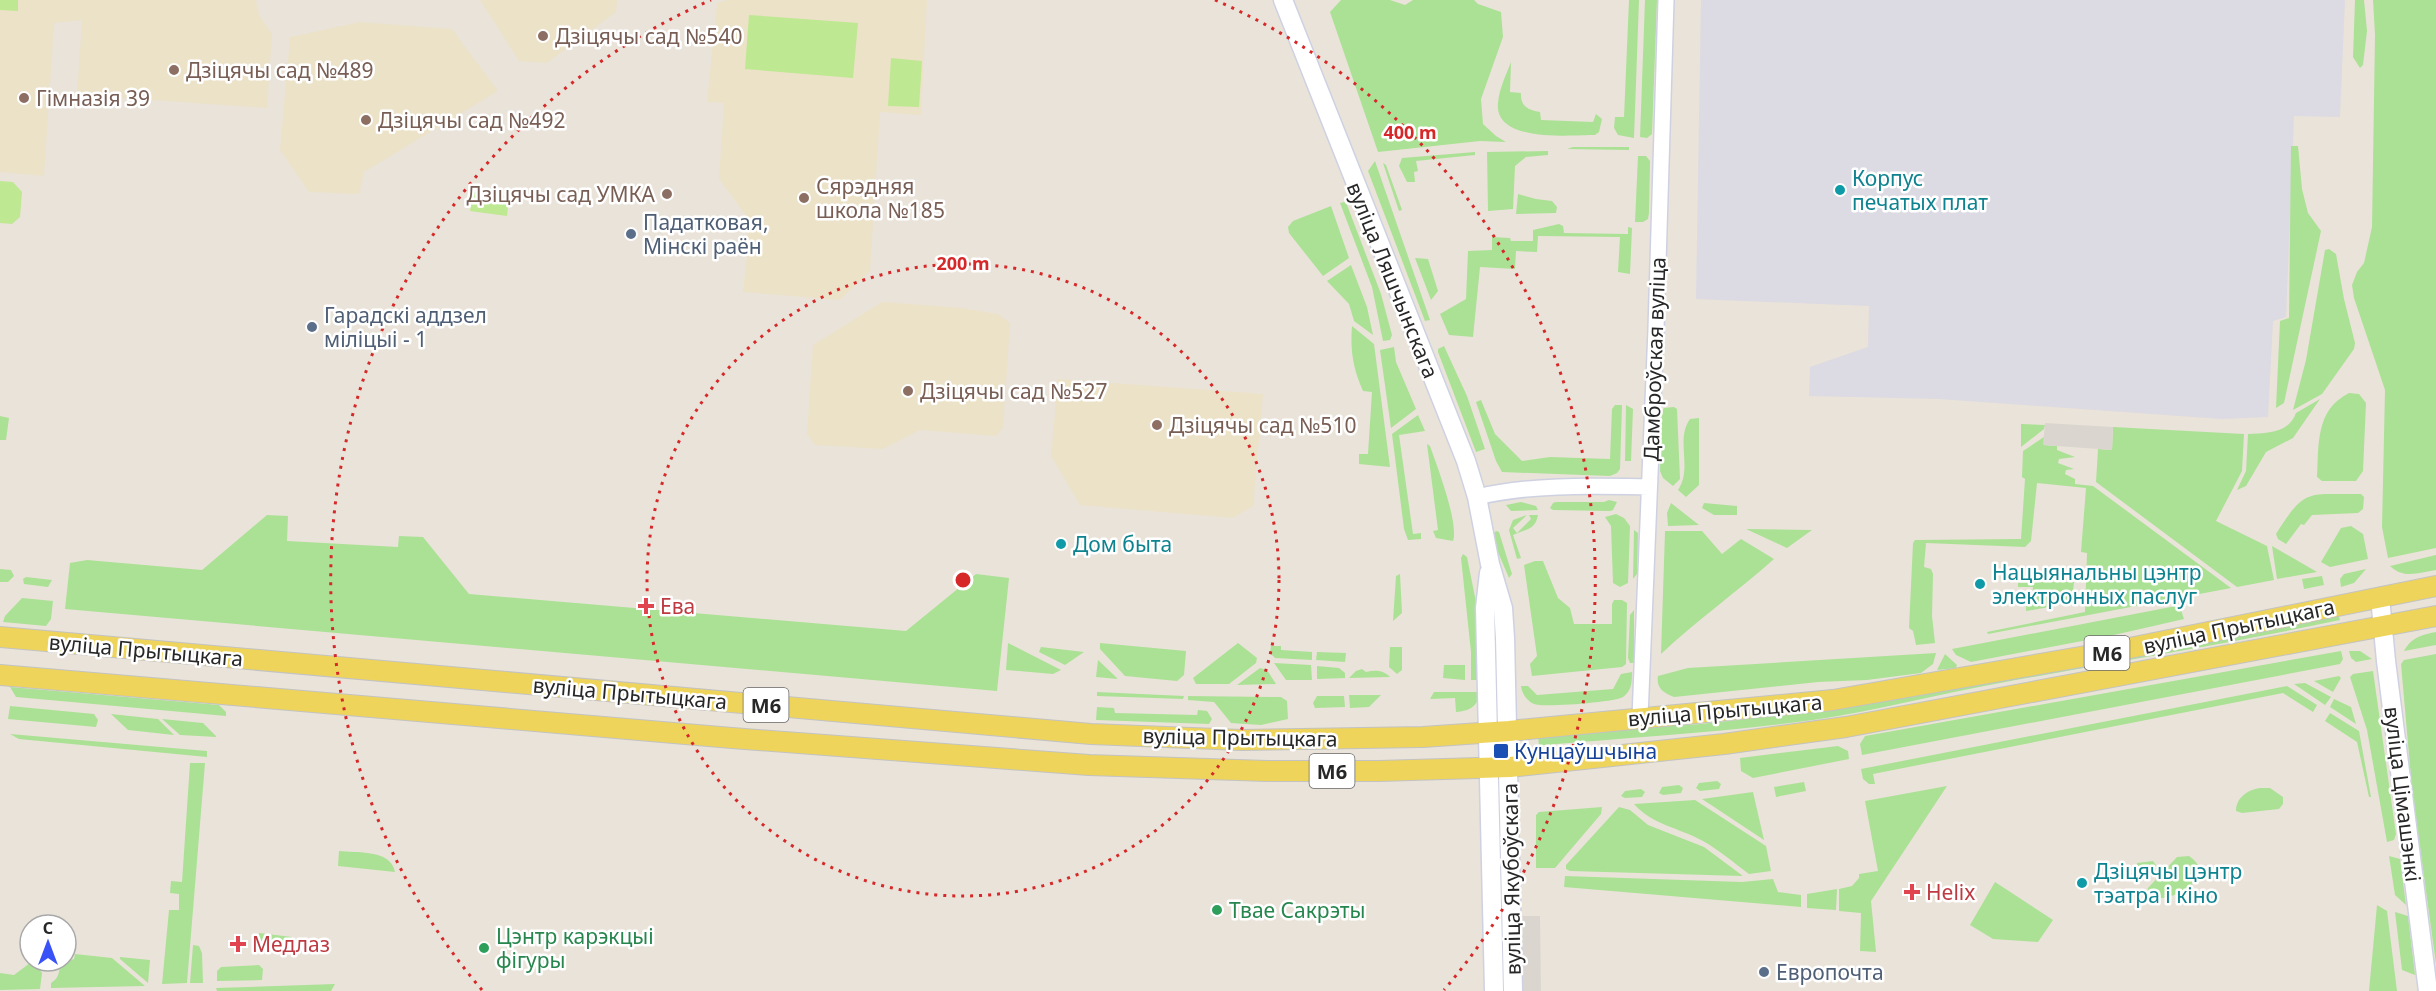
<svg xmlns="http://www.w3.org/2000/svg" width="2436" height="991" font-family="'Noto Sans',sans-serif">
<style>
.industrial{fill:#dcdae2}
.education{fill:#ece2c8}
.green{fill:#abe195}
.pitch{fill:#bee891}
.plaza{fill:#dad6cf}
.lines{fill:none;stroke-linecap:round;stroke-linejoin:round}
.tertiary-casing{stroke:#ced1e1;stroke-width:18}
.secondary-casing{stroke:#ced1e1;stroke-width:21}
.primary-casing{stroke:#c3c3c3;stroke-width:22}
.tertiary{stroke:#fff;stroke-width:15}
.secondary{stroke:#fff;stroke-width:18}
.primary{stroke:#eed45a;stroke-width:20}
.ring{fill:none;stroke:#d62828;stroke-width:3;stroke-dasharray:3 6}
.education-dot{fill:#8d6e63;stroke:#fff;stroke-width:2}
.culture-dot{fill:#0f9aa8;stroke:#fff;stroke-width:2}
.service-dot{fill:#5c6f8a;stroke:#fff;stroke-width:2}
.health-dot{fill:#e0444e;stroke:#fff;stroke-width:2}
.transit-dot{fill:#1a4fb4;stroke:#fff;stroke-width:2}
.leisure-dot{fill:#2e9e5b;stroke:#fff;stroke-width:2}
.labels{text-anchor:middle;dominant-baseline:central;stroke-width:5;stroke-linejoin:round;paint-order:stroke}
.shield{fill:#fff;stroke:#686868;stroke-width:1.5}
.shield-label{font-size:20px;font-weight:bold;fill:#272727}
.education-label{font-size:21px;fill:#785e54;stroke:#fff;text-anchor:start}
.culture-label{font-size:21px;fill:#0d838f;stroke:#fff;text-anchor:start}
.service-label{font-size:21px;fill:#4e5e75;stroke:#fff;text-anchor:start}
.street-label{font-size:21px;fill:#272727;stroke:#fff}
.health-label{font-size:21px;fill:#be3a42;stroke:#fff;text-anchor:start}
.transit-label{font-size:21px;fill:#164399;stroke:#fff;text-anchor:start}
.leisure-label{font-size:21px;fill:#27864d;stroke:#fff;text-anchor:start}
.centre{fill:#d62828;stroke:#fff;stroke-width:3}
.ring-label{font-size:18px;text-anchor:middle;font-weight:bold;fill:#d62828;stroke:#fff;stroke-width:5;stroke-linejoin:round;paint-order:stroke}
</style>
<rect width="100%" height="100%" fill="#eae3d9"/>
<path class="industrial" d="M1701,0h644l-5,117 -46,-1 -8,201 -13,4 -5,96 -46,2 -283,-20 -130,-3 1,-29 58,-20 1,-41 -173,-7z"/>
<path class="education" d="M0,0h256l3,15 13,19 -5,74 -190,-13 5,-75 -28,3 -10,153 -44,-4z
M480,0h137l-1,12 -69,51 -28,-2z
M728,0h199l-6,115 -41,-3 -10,159 -30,29 -97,-8 4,-36v-39l-28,-38 5,-76 -17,-1 10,-99z
M360,22l92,7 46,62 -134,81 -5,22 -50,-2 -29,-42 10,-113z
M882,302l80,6 36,6 12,9 -7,105 -7,8 -76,-6 -37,19 -68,-4 -8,-11 6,-89z
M1058,379l205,15 -10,112 -20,12 -153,-13 -29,-49z"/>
<path class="green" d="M1341,0h49l15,5 8,-5h61l4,4 23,8 2,25 -22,62 2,25 13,12 10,6 -26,-1 -102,11 -48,-140z
M1629,0h10l-5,138 -16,-3 -4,-7 1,-11h9z
M1645,0h12l-5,134 -5,4 -7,-1z
M2355,0h9l3,31 -4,34 -3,3 -7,-11z
M2373,0h63v548l-48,10 -6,-31 3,-137 -31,-92 -2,-13 5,-13 7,-9 8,-36 3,-192z
M1511,62l-1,30 11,1c-1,13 7,17 19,19l1,8 52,2 3,-8 6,5 -3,13 -4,3c-24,0 -101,8 -97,-32 1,-14 8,-28 13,-41z
M2291,146h7l4,43 6,24 13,18 -37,172 -8,5 4,-87 9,-3z
M1573,147h56v3l-62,-1z
M1548,151v4l-22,2 -11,9 -2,43 -25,2 -1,-59z
M1475,152v3l-59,6 2,10 -4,1 1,10h-8l-8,-16 3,-8z
M1638,156h8l4,5 -1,52 -1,6 -5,3h-8z
M1375,161l55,159 -5,1 -57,-150z
M1383,163l3,2 16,45 -3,1z
M1518,194l18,5 16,2 5,6 -1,6 -40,1z
M1344,202l3,3 34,89 11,41 -2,5 -7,1 -11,-54 -32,-84z
M1331,206l18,52 -26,18 -34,-43 -1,-6 5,-6z
M1559,224l4,2 1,7 64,1v-7l4,1 -2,46 -12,-2 2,-35 -82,-1 -1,16 -21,-1 -1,18 -35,-2 -7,70 -24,-2 -9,-21 26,-15 2,-48 24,-1v-13l18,1 1,3h22v-11z
M2329,249l7,5 8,45 11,44 -1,6 -32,45 -29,16 13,-50 19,-110z
M1415,258l13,1 10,32 -7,9z
M1351,265l16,42 6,28 -19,-14 -5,-17 -22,-23z
M1352,326l22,18 16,123 -31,-3v-10h9l4,-62 -9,-1c-10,-22 -13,-41 -11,-65z
M1444,346l23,50 18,53 -9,3 -38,-100v-3z
M1394,347l2,15 20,47 -25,19 -11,-78z
M2349,393l10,1 7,9 -3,68 -7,10h-34l-5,-4c2,-32 -2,-67 32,-84z
M2320,399l-27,39 -27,14 -20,34 -9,4 9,-19 2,-37c19,-1 40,0 48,-21z
M1481,400l14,34 27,27 28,-4 60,2 2,-50 3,-4h7l-2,64 -3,4 -7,3 -108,-4 -6,-11 -20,-59z
M1626,405l7,4 -2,52h-6z
M1674,407l3,2 3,70 -7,7 -10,-8 -3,-7 2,-60 2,-3z
M1418,415l7,16 -26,4 14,99 8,-1v6l-13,1 -4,-11 -12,-95z
M0,416l9,2 -3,22h-6z
M1699,418v67l-13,12 -8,-7c15,-22 -3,-50 12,-71z
M2021,424l24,1 -1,4 -23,18z
M2113,427l131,7 -2,37 -26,50 51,25 7,34 -37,7 -141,-105 2,-33 14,1z
M2044,437v8l13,1v4l18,7 -16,2 -1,4 16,6 -8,1 -1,4 10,5v5l18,2 138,102 -243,46 -1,-2 98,-20 2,-59 -6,-1 5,-64 -49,-5 -6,58 -6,6 -99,-4 -2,24 7,2 2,5 -1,42 3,27 -19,2 -3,-14 -4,-3 4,-85 2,-3 106,-1 4,-60 -3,-2 1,-26z
M1427,444l3,2c7,20 29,77 23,95l-17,-3 -3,-7 5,-1z
M2361,494l3,3 -1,12 -5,4 -46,2 -8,10 -3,-1 -15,20 -8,-5 -2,-5c30,-48 32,-39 85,-40z
M1609,500l8,2 -4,8 -3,1 -57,-1 -3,-2 3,-5 3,-1h48z
M1521,502l15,4 2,4 -27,1 -5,-6z
M1671,503l28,22 -31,1 -1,-13z
M1704,503l33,3v9h-23l-12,-7z
M1616,514l8,4 6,8 -2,57 -8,4 -7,-4 -2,-57 -6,-9z
M267,515l21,1 -1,25 111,6 1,-11 24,1 46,57 437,37 70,-57 33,4 -12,113 -932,-82 5,-46 17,-3 115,10z
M1527,515l-14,13 4,5 14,-14 -2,-4h9c-3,16 -13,14 -25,20l8,23 -4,1 -8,-29 4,-10z
M2351,526l12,8 5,25 -38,8 -9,-5 20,-34z
M1746,529l66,1 -25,18z
M1634,530l4,3 -1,41 -4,5z
M1496,531l3,1 13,42 -3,4 -15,-35 -1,-9z
M1665,531h37l20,23 19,-15 33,20c-37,33 -77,61 -113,95z
M2272,546l45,26 -40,7z
M1463,554l4,3 10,50 1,73h-7v-28l-10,-94z
M2436,555v15c-17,3 -33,9 -46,-4z
M1535,561h8l15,37 12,10 4,16h38v-20l2,-4h8l5,3 -1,61 -4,3 -90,9 -2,-12 7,-8 -13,-91z
M0,569l11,1 3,6 -6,6h-8z
M2366,569l-12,14 -13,4 -1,-8 4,-5z
M1400,574l2,39 -9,8 3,-45z
M2322,576l2,9 -20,4 -2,-10z
M26,577l26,3 -4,7 -24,-3 -1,-5z
M2041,582h33l-2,19 -6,3 -2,-12 -16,3 2,12 -24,4v-7h6l1,-17h-15v-4z
M22,598l31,3 -2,18 -5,7 -43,-4 2,-6z
M2176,606l5,4 3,9 -70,16 -143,27 -15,-7 -4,-6z
M1634,610v53h-4l-2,-5 2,-43z
M2338,614l2,6c-113,24 -227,42 -340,63 -63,11 -124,28 -187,37 -89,12 -178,17 -268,25h-6l-1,-8 11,-3 152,-10 134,-15 94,-15 104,-22z
M2436,632v13l-32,6c8,-14 17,-16 32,-19z
M1008,643l53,27 -8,4 -47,-4z
M1100,643l86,8 -2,24 -7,6 -52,-5 -25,-27z
M1238,643l19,15 -1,5 -27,21h-33l-3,-6z
M1271,646h10v4l31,2v8l-37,-2 -5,-5z
M1041,647l43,5 -19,13 -26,-13z
M1390,647h12v23l-5,4 -8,-7z
M2341,651l2,8 -3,5 -478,91 -2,-11 5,-8z
M2349,651h11l12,8 -16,3 -5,-4z
M1317,652l29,1 -1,9 -29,-2z
M1936,653l-3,11 -12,9 -54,7 -49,2 -144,15c-11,-4 -18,-9 -16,-21l30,-8z
M1945,654l12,11 -1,3 -19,2z
M2436,654v310l-24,-175 -11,-125 3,-4z
M1098,660l20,19 -22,-2z
M1274,663l37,2 1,15h-26z
M1444,665h21v15l-22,-2z
M1317,666l22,2 6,5v5l-28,1z
M1260,668l7,2 9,14 -39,1z
M1362,669l4,3c9,-2 17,-2 24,5l-41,1 7,-7z
M2373,671l23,163 -2,6 -7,2 -20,-112 -17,-53 3,-3z
M1632,672c0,9 0,19 -9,25 -7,5 -80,11 -89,7 -7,-3 -12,-10 -13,-18h7l9,9 76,-6 8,-15z
M2339,676l2,2 -8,14 -19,-11z
M2305,683l26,14 -6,8 -31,-21z
M2287,686l30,19 -4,7 -30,-19 -410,81 2,10h-6l-6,-5 -2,-10z
M10,687l209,18 7,7v4l-210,-19z
M1097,692l87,4 -1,3 -86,-3z
M1434,692h46c-2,15 -11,19 -24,20l-1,-14 -25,1z
M1349,695h32l-12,12 -19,1z
M1188,696l93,1 6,4 1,18 -27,6 -30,-2 -17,-21 -26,-2z
M1317,696h27l1,11 -30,1 -2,-5z
M2334,699l17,8 5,17 -26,-17z
M10,706l84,8 4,6 -2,7 -88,-8z
M1097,707l17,1 1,5 82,2 1,-5 9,1 5,8 -3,5 -113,-4z
M2330,713l29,18 12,66h-2l-12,-55 -32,-21z
M111,714l47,5 16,16 -46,-5z
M162,719l41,4 14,14 -37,-2z
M10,734l197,17v6l-188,-18z
M1838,746l10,5 1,8 -96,19 -12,-7 -1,-13z
M190,763h15l-18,220 -25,1 7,-74h10v-16l-9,-1 1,-12 11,1z
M1717,781l4,3 -2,5 -19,2 -4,-3 3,-5z
M1804,782l2,9 -30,6 -2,-10z
M1679,785l4,3 -2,5 -18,2 -4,-2 3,-6z
M1947,786l-76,115 5,51 -16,-1 1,-38 -22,-2v-22l13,-3 7,-8v-4l19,-3 -13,-70z
M2260,788h10l13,9v7l-4,5 -37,4 -6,-2c0,-13 11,-21 24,-23z
M1641,789l4,3 -3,5 -17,1 -4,-2 4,-5z
M1753,792l11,48 -62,-41z
M1695,800l71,46 5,25 -22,3c-15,-11 -30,-24 -46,-33 -23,-13 -51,-16 -69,-37z
M1602,807l-1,7 -46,54h-19v-53l3,-3z
M1619,807l11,3 18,15 56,22 39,29 -173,-5 -4,-2v-4z
M339,851c17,2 52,-2 56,21l-57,-6z
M2189,856c35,24 -28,51 -42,40l1,-8 29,-31z
M2389,856l11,3 6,46 -11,-10z
M2153,861l5,7 -9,10c-8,-2 -12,-7 -12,-15z
M1565,876l177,6 31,-3 5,13 23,3v12l-237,-20z
M1995,882l58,38 -15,22 -45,-3 -23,-14z
M1837,889l-1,21 -29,-2v-14z
M2377,905l10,6 10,80h-28z
M2395,912l13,4 7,59 -13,-5z
M259,933l33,4c-2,16 -21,12 -35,13z
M193,945l6,1 3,7 1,30h-13z
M75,954l37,4 33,28 -94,2v-5c8,-5 8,-10 9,-19l14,-5z
M120,957l30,3 -2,23 -28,-24z
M30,963l8,4 4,6 -2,16 -40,1v-17l14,2z
M259,965l4,4 -1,11 -45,1v-10l4,-4z
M335,984l-4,7h-114l-1,-3z"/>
<path class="pitch" d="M0,0h18v11l-18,-1z
M749,15l109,8 -5,55 -108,-9z
M891,58l31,3 -3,46 -31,-1z
M0,181l13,1 9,10 -2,25 -8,7 -12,-1z
M473,192l36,4 -2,20 -37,-5z"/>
<path class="plaza" d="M2045,423l68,4 -1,23 -69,-5z
M1520,916h20l1,75h-21z"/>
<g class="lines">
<defs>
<path id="tertiary" d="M1477,497c54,-13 117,-11 172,-10
M1640,717l16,-388 10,-329"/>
<path id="secondary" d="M1283,0l183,461 11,36 13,67 13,44 2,30 8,353
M1489,573l-4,35 9,383
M2380,597l6,64 42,330"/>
<path id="primary" d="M0,637l1091,97 151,6 181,-3 86,-6 324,-31 282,-49 321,-65
M0,675l732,63 357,27 178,6h112l131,-4 214,-23 122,-17 590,-111"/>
</defs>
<use href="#tertiary" class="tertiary-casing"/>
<use href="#secondary" class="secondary-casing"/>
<use href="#primary" class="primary-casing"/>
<use href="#tertiary" class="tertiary"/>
<use href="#secondary" class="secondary"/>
<use href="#primary" class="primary"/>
</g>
<g class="ring">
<circle cx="963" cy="580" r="316"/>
<path d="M482 990A632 632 0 0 1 711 0M1215 0A632 632 0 0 1 1444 990"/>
</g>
<g class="education-dot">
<circle cx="543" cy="36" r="6"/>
<circle cx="174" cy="70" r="6"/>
<circle cx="24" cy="98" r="6"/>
<circle cx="366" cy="120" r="6"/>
<circle cx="667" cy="194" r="6"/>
<circle cx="804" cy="198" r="6"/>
<circle cx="908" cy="391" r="6"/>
<circle cx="1157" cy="425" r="6"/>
</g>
<g class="culture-dot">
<circle cx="1840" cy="190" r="6"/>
<circle cx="1061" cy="544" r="6"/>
<circle cx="1980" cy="584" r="6"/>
<circle cx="2082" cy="883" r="6"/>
</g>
<g class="service-dot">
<circle cx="631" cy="234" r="6"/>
<circle cx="312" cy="327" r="6"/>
<circle cx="1764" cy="972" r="6"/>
</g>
<g class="health-dot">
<path d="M643 597h6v6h6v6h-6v6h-6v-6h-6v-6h6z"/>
<path d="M1909 883h6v6h6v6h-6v6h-6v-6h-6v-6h6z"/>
<path d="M235 935h6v6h6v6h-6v6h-6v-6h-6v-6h6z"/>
</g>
<rect class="transit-dot" x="1493" y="743" width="16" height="16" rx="3"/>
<g class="leisure-dot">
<circle cx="1217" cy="910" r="6"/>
<circle cx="484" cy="948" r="6"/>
</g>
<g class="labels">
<g class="shield">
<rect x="2084.5" y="636" width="45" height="34" rx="4.5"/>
<rect x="743.5" y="688" width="45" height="34" rx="4.5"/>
<rect x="1309.5" y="754" width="45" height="34" rx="4.5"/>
</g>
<g class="shield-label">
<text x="2107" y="653">М6</text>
<text x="766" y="705">М6</text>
<text x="1332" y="771">М6</text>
</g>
<g class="education-label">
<text x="555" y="36">Дзіцячы сад №540</text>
<text x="186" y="70">Дзіцячы сад №489</text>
<text x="36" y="98">Гімназія 39</text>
<text x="378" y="120">Дзіцячы сад №492</text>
<text x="816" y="186">Сярэдняя<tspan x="816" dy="24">школа №185</tspan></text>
<text x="655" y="194" text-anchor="end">Дзіцячы сад УМКА</text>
<text x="920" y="391">Дзіцячы сад №527</text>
<text x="1169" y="425">Дзіцячы сад №510</text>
</g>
<g class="culture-label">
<text x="1852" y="178">Корпус<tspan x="1852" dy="24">печатых плат</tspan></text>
<text x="1073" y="544">Дом быта</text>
<text x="1992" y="572">Нацыянальны цэнтр<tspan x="1992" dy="24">электронных паслуг</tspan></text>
<text x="2094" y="871">Дзіцячы цэнтр<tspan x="2094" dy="24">тэатра і кіно</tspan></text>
</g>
<g class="service-label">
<text x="643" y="222">Падатковая,<tspan x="643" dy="24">Мінскі раён</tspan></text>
<text x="324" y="315">Гарадскі аддзел<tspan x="324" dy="24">міліцыі - 1</tspan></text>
<text x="1776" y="972">Европочта</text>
</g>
<g class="street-label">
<text transform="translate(1393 280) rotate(68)">вуліца Ляшчынскага</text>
<text transform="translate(1654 359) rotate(-88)">Дамброўская вуліца</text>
<text transform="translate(2239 626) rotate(-12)">вуліца Прытыцкага</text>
<text transform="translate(146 650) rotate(5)">вуліца Прытыцкага</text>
<text transform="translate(630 693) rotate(5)">вуліца Прытыцкага</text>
<text transform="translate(1725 710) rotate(-5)">вуліца Прытыцкага</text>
<text transform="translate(1240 737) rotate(1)">вуліца Прытыцкага</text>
<text transform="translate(2403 794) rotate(83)">вуліца Цімашэнкі</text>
<text transform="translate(1511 879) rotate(-91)">вуліца Якубоўскага</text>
</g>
<g class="health-label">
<text x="660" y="606">Ева</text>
<text x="1926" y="892">Helix</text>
<text x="252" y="944">Медлаз</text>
</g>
<g class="transit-label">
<text x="1514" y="751">Кунцаўшчына</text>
</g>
<g class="leisure-label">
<text x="1229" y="910">Твае Сакрэты</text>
<text x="496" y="936">Цэнтр карэкцыі<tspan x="496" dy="24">фігуры</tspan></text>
</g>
</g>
<circle cx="963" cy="580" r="9" class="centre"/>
<g class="ring-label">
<text x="1410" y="139">400 m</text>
<text x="963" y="270">200 m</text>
</g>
<g transform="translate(48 943)"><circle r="28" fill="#ffffff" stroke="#a9a9a9" stroke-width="1.5"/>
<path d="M0-4.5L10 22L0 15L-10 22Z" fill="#3952f7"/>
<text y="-9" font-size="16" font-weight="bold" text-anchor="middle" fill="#272727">С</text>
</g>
</svg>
